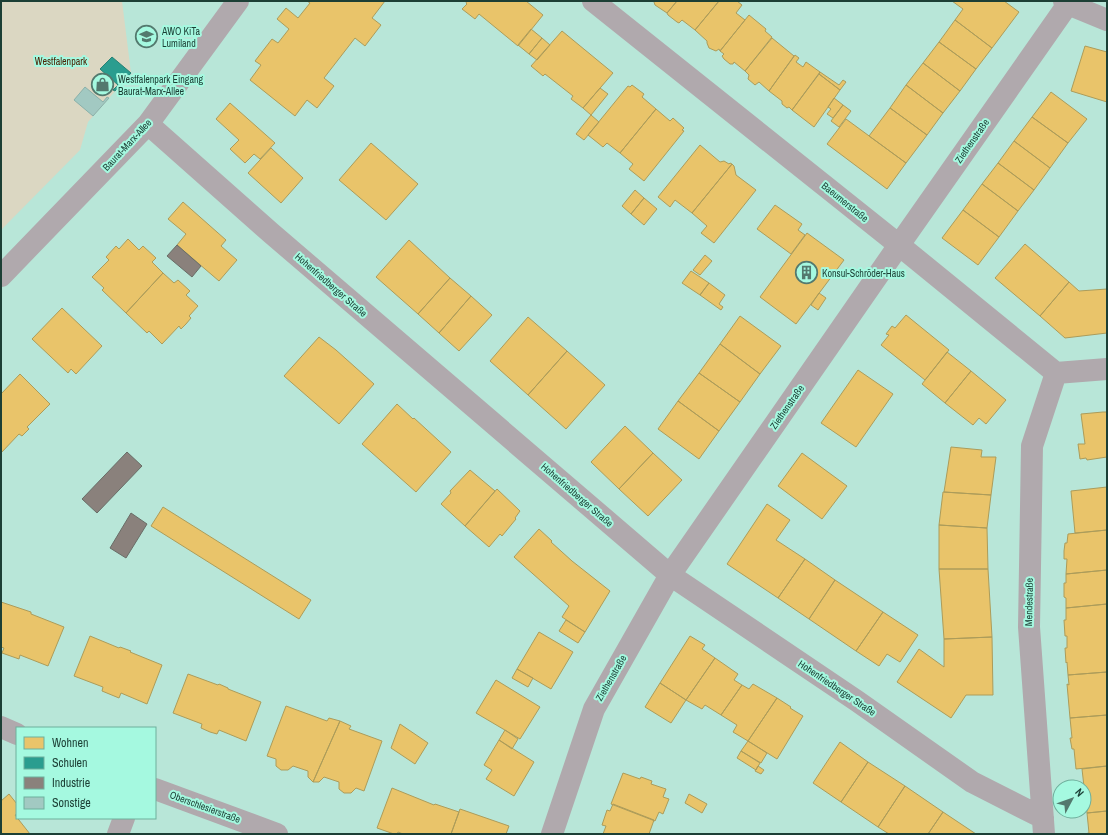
<svg xmlns="http://www.w3.org/2000/svg" width="1108" height="835" font-family="'Archivo Narrow',sans-serif">
<style>
.green{fill:#dbd7c2}
.homes{fill:#e9c46a;stroke:#ac9c5a}
.schools{fill:#2a9d8f;stroke:#268174}
.industry{fill:#8a817c;stroke:#696d67}
.building{fill:#a2c9c2;stroke:#8ab1aa}
.lines{fill:none;stroke-linecap:round;stroke-linejoin:round}
.minor{stroke:#b0a9ad;stroke-width:22}
.labels{text-anchor:middle;dominant-baseline:central;stroke-width:4;stroke-linejoin:round;paint-order:stroke}
.poi-label{font-size:10px;fill:#1c3f35;stroke:#a5f9e0;text-anchor:start}
.park-label{font-size:10px;fill:#4b2406;stroke:#a5f9e0}
.street-label{font-size:10px;fill:#1c3f35;stroke:#a5f9e0}
</style>
<rect width="100%" height="100%" fill="#b8e6d8"/>
<path class="green" d="M1,1h121l9,72 -43,49 -8,28 -79,80z"/>
<path class="homes" d="M307,1h78l-13,17 9,7 -16,21 -10,-8 -31,40 10,8 -17,22 -10,-8 -12,16 -45,-36 11,-15 -6,-4 17,-22 6,4 11,-14 -12,-10 9,-11 12,10 12,-15z
M467,1h59l17,14 -25,31 -39,-32 -4,5 -13,-10 5,-5 -1,-1z
M655,1h22l-10,12 -12,-8 -1,-3z
M677,1h42l-24,29 -13,-10 -3,3 -2,-1 -9,-7 -1,-2z
M719,1h18l5,4 -6,8 9,7 -25,31 -1,-2 -3,2 -7,-3 -2,-5v-2l-12,-11z
M952,1h52l15,11 -27,36 -37,-28 8,-11z
M749,15l17,14 -1,2 7,6 -27,34 -11,-9 -1,2h-3l-6,-5 -2,-3 2,-2 -4,-3z
M955,20l37,28 -16,21 -37,-27z
M531,29l11,9 -13,16 -11,-9z
M562,31l51,42 -30,35 -12,-9 2,-3 -28,-22 -2,2 -12,-10z
M542,38l8,7 -13,15 -8,-6z
M772,38l22,18 -25,35 -10,-9 -4,3 -7,-6 1,-4 -4,-4z
M939,42l37,27 -16,22 -37,-28z
M1085,46l22,6v50l-36,-11z
M795,55l4,3 -3,4 7,5 3,-5 14,10 -28,38 -3,-3 -2,1 -5,-4v-3l-13,-10z
M923,63l37,28 -17,22 -37,-28z
M820,72l19,13 4,-5 3,2 -6,8 -21,-16z
M819,74l21,16 -26,37 -22,-17z
M632,85l12,9 -2,3 14,12 -36,44 -13,-10 -4,4 -15,-12 40,-49 2,1z
M906,85l37,28 -16,22 -37,-27z
M600,88l8,6 -17,21 -8,-7z
M1051,92l36,27 -19,24 -36,-26z
M834,98l9,7 -10,13 -6,-4 4,-5 -3,-2z
M230,103l45,40 -15,16 -6,-5 -9,9 -15,-14 9,-9 -23,-21z
M843,105l8,6 -12,16 -8,-6z
M890,108l37,27 -21,28 -37,-27z
M656,109l14,12 3,-3 11,10 -2,2 2,1 -40,50 -15,-12 4,-5 -13,-11z
M591,115l8,7 -15,18 -8,-6z
M1032,117l36,26 -18,25 -36,-27z
M846,119l60,44 -19,26 -60,-45z
M1014,141l36,27 -16,22 -36,-27z
M371,143l47,41 -32,36 -47,-40z
M700,145l20,17 4,-1 5,3 1,-1 2,1 -40,49 -17,-13 -5,7 -12,-10z
M271,148l32,30 -22,25 -33,-30z
M998,163l36,27 -16,21 -36,-27z
M732,164l2,2 2,9 20,15 -42,53 -13,-10 6,-7 -15,-13z
M982,184l36,27 -19,26 -36,-27z
M635,190l9,8 -13,16 -9,-8z
M644,198l13,11 -13,16 -13,-11z
M183,202l43,38 -5,6 16,14 -18,21 -42,-36 9,-11 -18,-15z
M775,205l27,19 -4,6 7,5 -14,19 -34,-25z
M963,210l36,27 -21,28 -36,-27z
M807,233l37,27 -48,64 -36,-27z
M128,239l11,11 4,-4 13,12 -4,4 11,11 -37,40 -24,-23 2,-2 -12,-11 17,-17 -3,-3 10,-11 3,3z
M409,240l41,38 -32,36 -42,-37z
M1025,244l44,38 -29,34 -45,-38z
M705,255l7,6 -12,14 -7,-5z
M691,271l18,12 -9,12 -18,-12z
M163,273l11,10 4,-3 12,11 -4,4 12,11 -9,10 2,2 -5,6 -5,5 -2,-3 -17,18 -13,-13 -2,2 -21,-20z
M450,278l21,18 -32,37 -21,-19z
M1069,282l10,9 28,-2v44l-42,5 -25,-22z
M709,283l16,12 -6,9 4,3 -2,3 -21,-15z
M819,293l7,5 -8,12 -7,-5z
M471,296l21,19 -33,36 -20,-18z
M62,308l40,38 -26,28 -5,-5 -3,4 -36,-34z
M906,315l43,35 -24,30 -44,-35 8,-10 -3,-1 6,-8 3,2z
M740,316l41,30 -21,28 -40,-30z
M528,317l39,34 -39,44 -38,-34z
M319,337l17,13 38,34 -35,40 -55,-48z
M720,344l40,30 -20,28 -41,-29z
M567,351l38,34 -39,44 -38,-34z
M947,352l24,19 -26,32 -23,-19z
M858,370l35,24 -37,53 -35,-24z
M971,371l35,29 -20,24 -7,-6 -6,7 -28,-22z
M699,373l41,29 -21,29 -41,-30z
M20,374l30,30 -23,23 2,2 -7,7 -3,-2 -18,19v-59z
M678,401l41,30 -20,28 -41,-30z
M397,404l16,15 1,-1 37,34 -35,40 -54,-48z
M1103,412h4v45l-20,3 -1,-2 -6,1 -2,-15h7l-4,-30z
M625,426l28,27 -34,36 -28,-27z
M951,447l31,3 -1,7h15l-5,38 -47,-3z
M653,453l29,27 -34,36 -29,-27z
M802,453l45,33 -25,33 -44,-33z
M470,470l25,21 -30,35 -24,-22 10,-11 -1,-2z
M1107,487v43l-32,3 -4,-42z
M497,489l23,22 -5,7 1,1 -14,17 -2,-2 -11,13 -24,-21z
M943,492l48,3 -4,33 -48,-3z
M767,504l23,16 -14,20 29,19 -27,39 -51,-34z
M163,507l148,93 -12,19 -148,-93z
M939,525l48,3 1,41h-49z
M539,529l13,12 -1,1 21,19 38,30 -25,41 -23,-15 7,-11 -55,-49z
M1107,530v40l-41,4 1,-15h-3v-8l1,-8h2l1,-9z
M805,559l30,21 -26,39 -31,-21z
M939,569h49l4,68 -48,2z
M1107,570v34l-41,4v-10l-2,-1v-14h2v-9z
M835,580l48,32 -27,39 -47,-32z
M1,602l30,10v2l33,13 -16,39 -28,-11 -1,4 -17,-6 2,-5 -3,-1z
M1107,604v68l-39,3 -1,-13 -1,1 -1,-15h2v-12h-2l-1,-16h2v-12z
M883,612l35,23 -18,27 -13,-8 -8,12 -23,-15z
M566,620l19,12 -7,11 -19,-12z
M539,632l34,20 -22,37 -34,-20z
M90,636l29,12 1,-1 11,4 -1,1 32,13 -15,39 -26,-11 -2,5 -17,-7 1,-4 -29,-11z
M690,636l15,9 -3,4 13,9 -29,42 -26,-17z
M992,637l1,58h-27l-15,23 -54,-36 22,-33 25,18v-28z
M715,658l23,16 -4,6 8,5 -21,30 -16,-10 -3,4 -16,-9z
M517,669l16,9 -5,9 -16,-9z
M1107,672v43l-37,3 -3,-34 2,1 -1,-10z
M188,674l30,11 1,-1 9,4v1l33,13 -15,39 -27,-11 -2,4 -7,-2 -9,-4 1,-4 -29,-11z
M496,680l44,27 -20,32 -44,-26z
M660,683l26,17 -15,23 -26,-16z
M753,684l24,14 -29,43 -15,-9 4,-7 -16,-10 21,-30 7,4z
M777,698l14,9 -1,1 13,8 -26,43 -29,-18z
M286,706l41,15 2,-3 11,3 -27,61 -5,-5v-6l-15,-5 -5,4h-7l-5,-4v-7l-9,-3z
M1107,715v51l-31,3 -2,-20h-2l-2,-11h2l-2,-20z
M340,721l11,5 -2,3 33,12 -18,50 -8,-3 -5,5h-7l-5,-4v-7l-15,-5 -5,5h-6z
M400,724l28,19 -13,21 -24,-16z
M505,730l13,9 -6,10 -13,-9z
M499,740l35,22 -20,34 -28,-17 6,-9 -8,-5z
M748,741l19,12 -6,10 -20,-12z
M840,742l28,20 -27,40 -28,-19z
M741,751l19,12 -4,7 -19,-12z
M868,762l37,24 -27,41 -37,-25z
M758,766l6,4 -3,4 -6,-3z
M1107,766v45l-20,2 -5,-44z
M623,773l17,6 1,-2 11,4 -1,3 15,5 -3,8 6,2 -6,15 -4,-2 -4,9 -44,-17z
M905,786l38,26 -15,22h-39l-11,-7z
M392,788l42,17 1,-1 24,8 -8,22h-48l-5,-2 -1,2h-3l-17,-6z
M9,794l8,10v10l-2,1 15,19h-29v-33z
M689,794l18,10 -5,9 -17,-10z
M613,804l41,16 -5,14h-46l3,-8 -4,-1 5,-15 3,1z
M460,809l49,17 -3,8h-55z
M1107,811v23h-23l5,-1 -2,-20z
M943,812l33,22h-48z"/>
<path class="schools" d="M112,57l19,16 -16,18 -2,-1 5,-5 -18,-16z"/>
<path class="industry" d="M177,245l24,21 -9,11 -25,-21z
M127,452l15,14 -45,47 -15,-14z
M131,513l16,11 -21,34 -16,-10z"/>
<path class="building" d="M85,87l18,15 4,-5 2,1 -16,18 -19,-16z"/>
<g class="lines">
<path class="minor" d="M593,1l306,244 157,128 51,-4
M1064,1l4,3 39,16
M148,124l123,109 399,342 187,126 115,81 71,36
M1,276l147,-152 90,-123
M1,727l16,7
M155,789l122,45
M118,834l6,-16
M552,834l42,-125 76,-134 229,-330 169,-241
M1044,834l-15,-207 3,-181 24,-73"/>
</g>
<defs>
<symbol id="school-ring" viewBox="-11 -11 22 22"><circle r="9.5" fill="#a5f9e0" stroke="#53796e" stroke-width="1.5"/><path d="M0-5L7-2L0 1L-7-2ZM-4 1L0 2.5L4 1V4Q0 6-4 4Z" fill="#53796e"/></symbol>
<symbol id="shop-ring" viewBox="-11 -11 22 22"><circle r="9.5" fill="#a5f9e0" stroke="#53796e" stroke-width="1.5"/><path d="M-5-2.5h2.3a2.7 3.5 0 0 1 5.4 0H5L5.5 6h-11ZM-1.5-2.5h3a1.5 2.3 0 0 0-3 0Z" fill="#53796e"/></symbol>
<symbol id="building-ring" viewBox="-11 -11 22 22"><circle r="9.5" fill="#a5f9e0" stroke="#53796e" stroke-width="1.5"/><path d="M-4-6H4V6H1V3H-1V6H-4ZM-2.5-4.3h1.7v1.8h-1.7ZM.8-4.3h1.7v1.8H.8ZM-2.5-1h1.7V.8h-1.7ZM.8-1h1.7V.8H.8Z" fill="#53796e"/></symbol>
</defs>
<g fill-rule="evenodd">
<use href="#school-ring" x="134" y="24" width="25" height="25"/>
<use href="#shop-ring" x="90" y="72" width="25" height="25"/>
<use href="#building-ring" x="794" y="260" width="25" height="25"/>
</g>
<g class="labels">
<g class="poi-label">
<text x="162" y="31">AWO KiTa<tspan x="162" dy="12">Lumiland</tspan></text>
<text x="118" y="79">Westfalenpark Eingang<tspan x="118" dy="12">Baurat-Marx-Allee</tspan></text>
<text x="822" y="273">Konsul-Schröder-Haus</text>
</g>
<g class="park-label">
<text x="61" y="61">Westfalenpark</text>
</g>
<g class="street-label">
<text transform="translate(972 141) rotate(-55)">Ziethenstraße</text>
<text transform="translate(127 145) rotate(-47)">Baurat-Marx-Allee</text>
<text transform="translate(845 202) rotate(39)">Baeumerstraße</text>
<text transform="translate(331 285) rotate(41)">Hohenfriedberger Straße</text>
<text transform="translate(787 407) rotate(-55)">Ziethenstraße</text>
<text transform="translate(577 495) rotate(41)">Hohenfriedberger Straße</text>
<text transform="translate(1029 602) rotate(-89)">Mendestraße</text>
<text transform="translate(611 678) rotate(-60)">Ziethenstraße</text>
<text transform="translate(837 688) rotate(34)">Hohenfriedberger Straße</text>
<text transform="translate(205 807) rotate(20)">Oberschlesierstraße</text>
</g>
</g>
<rect width="1108" height="835" fill="none" stroke="#1c3f35" stroke-width="4"/>
<rect x="16" y="727" width="140" height="92" fill="#a5f9e0" stroke="#6eaf9c"/>
<rect x="24" y="737" width="20" height="12" fill="#e9c46a" stroke="#6eaf9c"/>
<text x="52" y="747" font-size="12" fill="#1c3f35">Wohnen</text>
<rect x="24" y="757" width="20" height="12" fill="#2a9d8f" stroke="#6eaf9c"/>
<text x="52" y="767" font-size="12" fill="#1c3f35">Schulen</text>
<rect x="24" y="777" width="20" height="12" fill="#8a817c" stroke="#6eaf9c"/>
<text x="52" y="787" font-size="12" fill="#1c3f35">Industrie</text>
<rect x="24" y="797" width="20" height="12" fill="#a2c9c2" stroke="#6eaf9c"/>
<text x="52" y="807" font-size="12" fill="#1c3f35">Sonstige</text>
<g transform="translate(1072 799) rotate(49)"><circle r="19" fill="#a5f9e0" stroke="#6eaf9c"/>
<path d="M0-3L7 15L0 10L-7 15Z" fill="#53796e"/>
<text y="-6" font-size="11" font-weight="bold" text-anchor="middle" fill="#1c3f35">N</text>
</g>
</svg>
